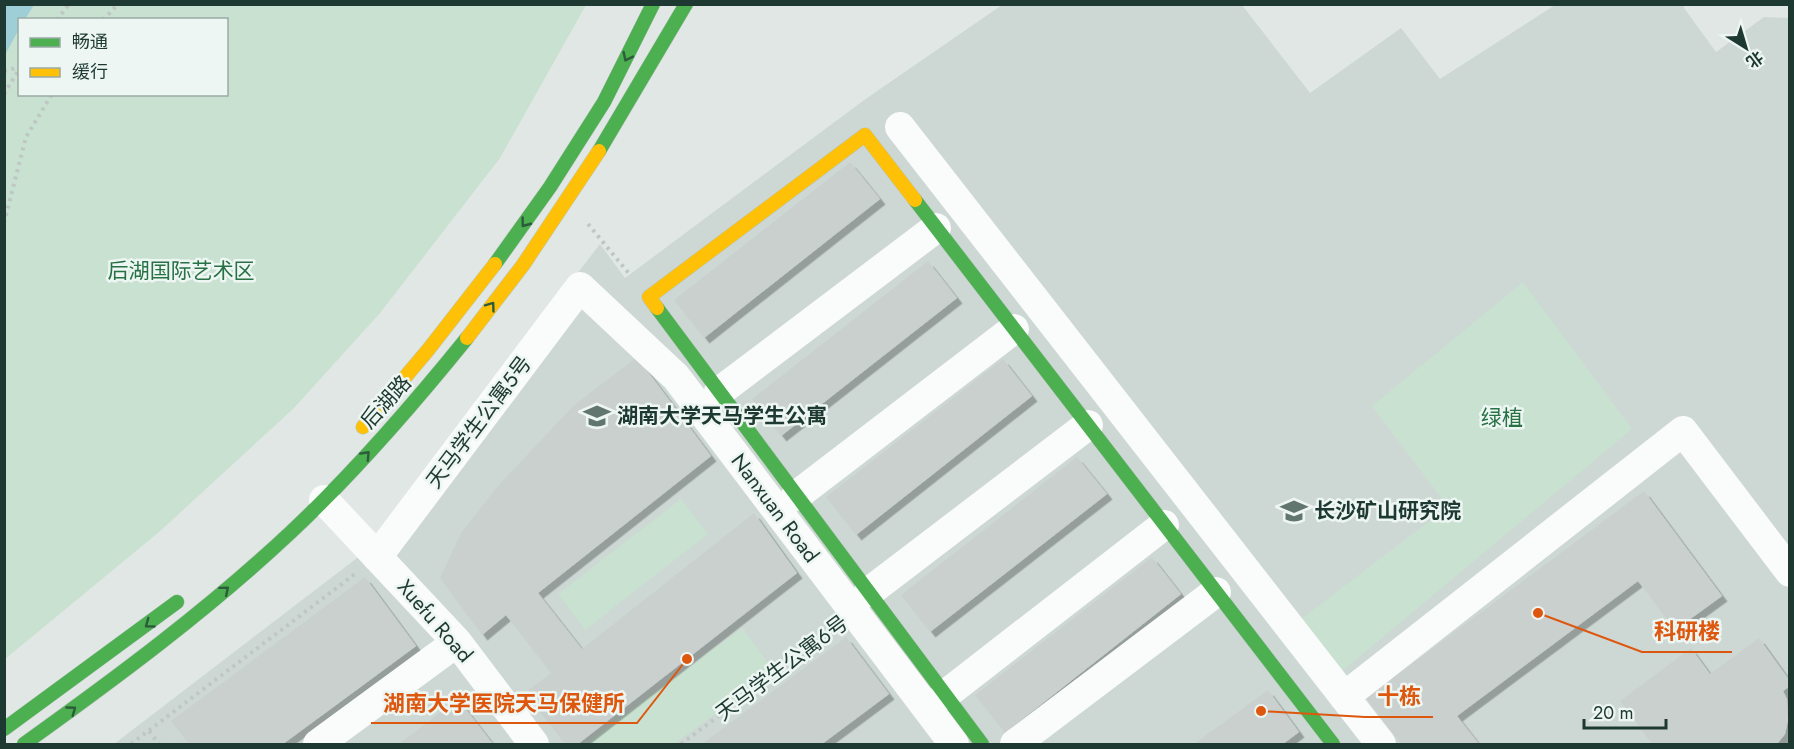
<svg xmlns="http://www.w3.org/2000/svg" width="1794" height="749" font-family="Jost,'Noto Sans SC',sans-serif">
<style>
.built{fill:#cdd8d4}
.green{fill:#c8e1d0;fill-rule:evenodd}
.water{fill:#9ecfd7}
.building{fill:#cad0ce;filter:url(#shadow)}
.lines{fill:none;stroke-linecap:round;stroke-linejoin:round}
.fast-casing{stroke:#b9c4bf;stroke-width:15}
.slow-casing{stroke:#b9c4bf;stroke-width:15}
.path{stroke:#bfc7c5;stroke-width:4;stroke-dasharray:3 4.5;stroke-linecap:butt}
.street{stroke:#fafbfb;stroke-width:30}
.fast{stroke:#4caf50;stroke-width:14}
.slow{stroke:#ffc107;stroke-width:14}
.oneway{stroke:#2c5c3b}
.labels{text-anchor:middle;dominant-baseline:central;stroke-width:5;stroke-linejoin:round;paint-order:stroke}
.park-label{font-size:21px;fill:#277145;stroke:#edf6f2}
.street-label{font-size:21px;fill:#1e3932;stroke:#edf6f2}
.poi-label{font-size:21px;font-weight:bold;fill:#1e3932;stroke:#edf6f2;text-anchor:start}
.leader{fill:none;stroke:#de570e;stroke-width:2}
.callout-dot{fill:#de570e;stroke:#edf6f2;stroke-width:2}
.callout-label{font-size:22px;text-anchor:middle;font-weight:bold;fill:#de570e;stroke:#edf6f2;stroke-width:5;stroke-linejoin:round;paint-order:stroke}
</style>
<defs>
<filter id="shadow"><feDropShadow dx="5.5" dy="5.5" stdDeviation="0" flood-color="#0004"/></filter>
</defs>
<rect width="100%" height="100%" fill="#e0e7e4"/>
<path class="built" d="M1002,5h240l68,88 91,-65 39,51 115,-74h129v3l32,44 48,-35 25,1v726h-1675l247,-189 239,-311 25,34 242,-180z"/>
<path class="green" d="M5,5h581l-86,153 -120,155 -86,95 -135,124 -154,127zM20,20h206v74h-206z
M1523,282l109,147 -310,259 -42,-53 168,-128 -76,-101z
M681,499l27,35 -123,96 -27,-36z
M742,628l32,43 -100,73h-89z"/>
<path class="water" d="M5,4l29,1 -9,14 -5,1 -1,9 -14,26z"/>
<path class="building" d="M850,162l30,37 -176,139 -30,-38z
M928,261l29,37 -176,138 -29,-37z
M637,357l74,99 -173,137 44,56 172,-136 43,60 -219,171h-13l-40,-51 26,-20 -45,-58 -24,20 -42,-57 21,-45 36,-46 76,-81z
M1003,359l29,37 -176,139 -30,-38z
M1077,457l30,37 -177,138 -29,-37z
M1644,491l78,105 -47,34 -37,-49 -181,135 22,28h-78l-35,-46z
M1152,557l29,37 -176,139 -30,-38z
M365,577l51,69 -133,98h-94l-18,-23z
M846,637l43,57 -67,50h-120z
M1759,638l31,43v5l-7,5 4,8 1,21 -3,14 -8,10h-125l-32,-43 71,-53 19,26z
M1268,690l31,42 -16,12h-89z
M458,699l35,45h-94z"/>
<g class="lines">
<defs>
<path id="fast" d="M599,151l87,-147
M915,200l418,544
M495,264l55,-77 54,-85 49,-98
M657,308l325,436
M4,729l173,-127
M24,744c92,-66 184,-134 267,-212 64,-60 121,-126 176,-194"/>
<path id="slow" d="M657,308l-8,-11 216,-162 50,65
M467,338l56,-73 76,-114
M363,427l65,-77 67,-86"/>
</defs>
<use href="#fast" class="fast-casing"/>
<use href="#slow" class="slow-casing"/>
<path class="path" d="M57,20l12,-16
M103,20l15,-16
M4,71l16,-4
M4,94l16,-26
M4,223l22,-86 26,-43
M588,224l43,52
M149,731l10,13
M131,744l224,-170
M681,744l153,-114"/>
<path class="street" d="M900,127l481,617
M719,392l217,-164
M796,496l218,-167
M324,500l133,142 77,102
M377,557l203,-270 96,90 278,367
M869,592l219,-167
M945,695l219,-170
M1344,697l339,-266 107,141
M318,744l139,-102
M1015,744l201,-152"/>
<use href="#fast" class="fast"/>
<use href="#slow" class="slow"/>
</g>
<defs><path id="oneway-chevron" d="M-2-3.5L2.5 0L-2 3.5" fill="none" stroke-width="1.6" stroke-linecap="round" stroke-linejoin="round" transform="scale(1.5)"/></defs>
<g class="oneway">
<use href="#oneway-chevron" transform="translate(627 57) rotate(116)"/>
<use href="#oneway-chevron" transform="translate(525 223) rotate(127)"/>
<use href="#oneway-chevron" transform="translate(491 306) rotate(-54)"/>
<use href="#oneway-chevron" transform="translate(366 455) rotate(-47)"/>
<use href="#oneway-chevron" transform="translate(225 590) rotate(-40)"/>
<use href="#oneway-chevron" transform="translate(149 624) rotate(144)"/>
<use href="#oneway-chevron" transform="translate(72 710) rotate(-36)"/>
</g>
<defs>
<symbol id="university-bare" viewBox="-9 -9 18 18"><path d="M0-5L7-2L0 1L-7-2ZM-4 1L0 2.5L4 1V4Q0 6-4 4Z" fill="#627670" stroke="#edf6f2" stroke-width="2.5" paint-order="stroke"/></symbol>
</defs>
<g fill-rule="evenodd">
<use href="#university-bare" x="578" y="397" width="38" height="38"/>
<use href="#university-bare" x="1275" y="492" width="38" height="38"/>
</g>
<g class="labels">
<g class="park-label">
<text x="181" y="271">后湖国际艺术区</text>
<text x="1502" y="418">绿植</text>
</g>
<g class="street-label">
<text transform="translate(386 402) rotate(-48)">后湖路</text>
<text transform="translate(479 422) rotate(-53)">天马学生公寓5号</text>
<text transform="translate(775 508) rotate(53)">Nanxuan Road</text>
<text transform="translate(435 621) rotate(49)">Xuefu Road</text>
<text transform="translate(782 668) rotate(-37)">天马学生公寓6号</text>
</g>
<g class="poi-label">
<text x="617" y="416">湖南大学天马学生公寓</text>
<text x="1314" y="511">长沙矿山研究院</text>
</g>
</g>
<path class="leader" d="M1538 613L1642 652H1732M1261 711L1365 717H1433M687 659L637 723H371"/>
<g class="callout-dot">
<circle cx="1538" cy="613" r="6"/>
<circle cx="1261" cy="711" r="6"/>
<circle cx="687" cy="659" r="6"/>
</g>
<g class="callout-label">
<text x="1687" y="639">科研楼</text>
<text x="1399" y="704">十栋</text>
<text x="504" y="711">湖南大学医院天马保健所</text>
</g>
<rect width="1794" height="749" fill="none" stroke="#1e3932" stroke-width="12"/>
<rect x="18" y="18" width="210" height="78" fill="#edf6f2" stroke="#9aaaa5" stroke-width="1.5"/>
<rect x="30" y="38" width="30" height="9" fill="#4caf50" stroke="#9aaaa5" stroke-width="1.5"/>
<text x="72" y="48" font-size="18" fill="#1e3932">畅通</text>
<rect x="30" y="68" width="30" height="9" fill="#ffc107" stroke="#9aaaa5" stroke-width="1.5"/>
<text x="72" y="78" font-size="18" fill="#1e3932">缓行</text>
<g transform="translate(1746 48) rotate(143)" stroke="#edf6f2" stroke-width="4.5" paint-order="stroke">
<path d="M0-4.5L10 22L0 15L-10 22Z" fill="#1e3932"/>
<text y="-9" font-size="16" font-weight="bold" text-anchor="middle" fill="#1e3932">北</text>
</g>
<path d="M1584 719v9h82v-9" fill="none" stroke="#1e3932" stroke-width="3"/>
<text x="1593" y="719" font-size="18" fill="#1e3932" stroke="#edf6f2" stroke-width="4.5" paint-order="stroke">20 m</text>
</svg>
